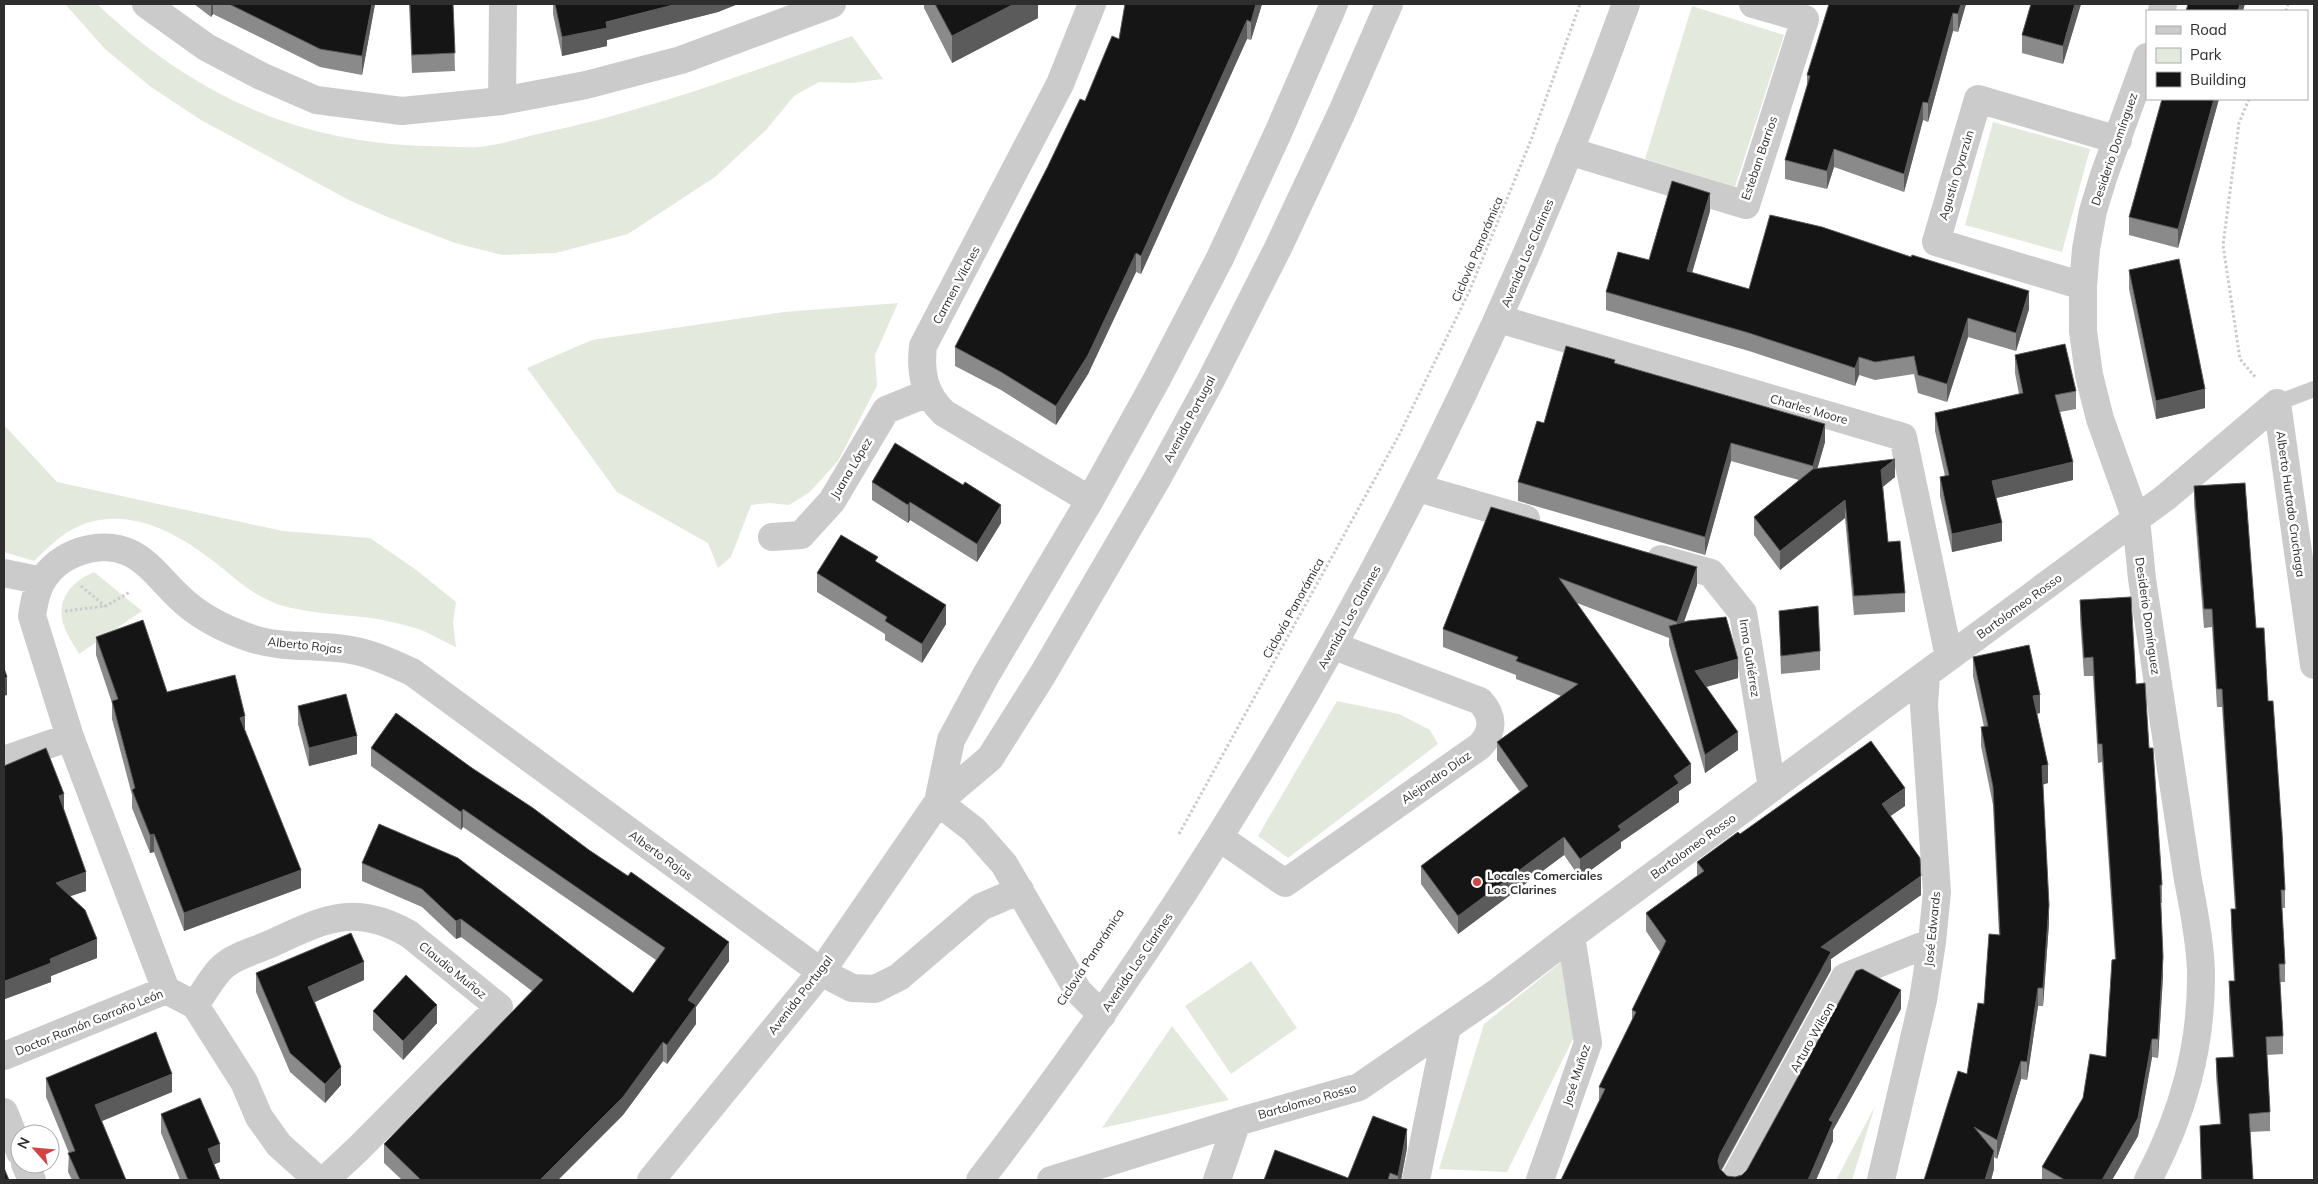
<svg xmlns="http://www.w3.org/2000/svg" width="2318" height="1184" font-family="Mulish,sans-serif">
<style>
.green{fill:#e3eadd}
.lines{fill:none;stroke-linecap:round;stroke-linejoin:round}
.path{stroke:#cbcbcb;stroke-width:3;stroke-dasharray:2.5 2.5;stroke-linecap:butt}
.service{stroke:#cbcbcb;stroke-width:16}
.minor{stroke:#cbcbcb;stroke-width:28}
.tertiary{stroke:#cbcbcb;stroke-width:28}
.wall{fill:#8a8a8a}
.shaded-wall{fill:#5b5b5b}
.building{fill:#151515;stroke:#5b5b5b}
.poi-dot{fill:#d24444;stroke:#fff;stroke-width:2}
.labels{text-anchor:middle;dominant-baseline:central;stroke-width:5;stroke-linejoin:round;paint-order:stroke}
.street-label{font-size:12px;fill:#2e2e2e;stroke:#fff}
.poi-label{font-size:12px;font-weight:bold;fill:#2e2e2e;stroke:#fff;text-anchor:start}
</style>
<rect width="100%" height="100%" fill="#fff"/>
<path class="green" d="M65,4h32c95,90 199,139 332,142 16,0 33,2 49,1 21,-2 43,-9 64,-14 106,-22 208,-61 310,-97l31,43 -31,4 -33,-1 -25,14 -28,34 -51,47 -87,57 -72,19 -54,2 -47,-12 -65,-25 -41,-18 -148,-80 -50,-33 -46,-38z
M1692,6l92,29 -49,152 -90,-28z
M1993,122l97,27 -28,103 -97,-27z
M898,303l-23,52 2,31 -39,75 -28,31 -21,13 -20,-2 -18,2 -20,52 -13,11 -10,-25 -91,-51 -90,-124 65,-28 192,-28z
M4,425l53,57 226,49 87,7 45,31 41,33 -3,20 3,25c-14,-6 -27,-15 -41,-19 -16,-5 -36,-9 -52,-11 -28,-3 -56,-4 -83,-12 -32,-11 -48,-31 -75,-50 -36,-27 -81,-48 -126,-29 -17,7 -31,22 -45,35l-30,-9z
M94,572l48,39 -63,43c-6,-10 -15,-24 -17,-35 -4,-23 13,-39 32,-47z
M1337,701l62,13 31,16 8,14 -150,114 -30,-22z
M1251,961l46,67 -66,46 -46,-68z
M1562,961l16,68 -71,143 -68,-3 45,-145z
M1172,1026l57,74 -127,28z
M1875,1106l-23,74h-16z"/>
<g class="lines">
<path class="path" d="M2286,11l2,-7
M2249,99l-10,24 -16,122 17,114 16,19
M81,586l24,20
M65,611l41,-5 24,-14
M1179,834l219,-397 71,-145 62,-152 49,-136"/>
<path class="service" d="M2277,403l37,-14"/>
<path class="minor" d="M146,4l60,43 55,29 55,24 86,11 100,-10 84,-16 95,-25 151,-56
M2162,11l1,-7
M2147,57l-43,118 -11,36 -7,38 -3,37v45l6,44 11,44 36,100 6,60 46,301c6,30 12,61 13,91 1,76 -18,143 -53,209
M502,101l1,-97
M1569,151l177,54 59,-186 -52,-15
M2083,286l-147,-44 42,-143 140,41
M1499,319l404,118 46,220
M2277,403l37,262
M1418,488l108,31
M1090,500l-146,-87c-20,-19 -24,-40 -21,-67l137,-262 32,-80
M772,537l29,-2 31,-34 54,-91 42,-17
M1661,559l50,14 32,40 29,175
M4,573l38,8
M4,760l66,-23
M938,802l13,-62 35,-65 104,-175 67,-121 63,-121 58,-125 56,-129
M938,802l36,28 30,34 74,127 24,24
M1220,838l65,45 195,-137c14,-15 14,-30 0,-45l-146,-55
M166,990l-96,-253 -38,-121c2,-12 3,-22 9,-33 16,-30 58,-44 89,-30 19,9 32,28 48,43 20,20 48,34 75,43 32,10 66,5 98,11 22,4 41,13 61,22l409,300 31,16 23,1 24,-12 82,-70 39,-17
M195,1005c8,-11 20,-33 30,-40 10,-9 32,-15 45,-21 53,-24 83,-42 139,-10l90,73 -141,142 -33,31
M4,1056l162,-66 29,15 49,77 15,35 20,28 39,35
M4,1112l16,40
M25,1164l7,16
M651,1180l170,-208 117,-170 52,-44 53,-84 114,-195 54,-99 67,-132 63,-134 48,-110
M1051,1180l186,-58 122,-35 140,-96 72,-55 565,-417 30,-22 111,-94
M1217,1180l20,-58
M1416,1180l31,-153
M1540,1180l48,-137 -17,-107
M1734,1180l111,-203 87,-35
M1881,1180l42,-180 9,-58 5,-50 -13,-187 2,-31"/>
<path class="tertiary" d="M980,1180c277,-360 491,-750 646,-1176"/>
</g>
<path class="wall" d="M194,4h181l-13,71 -42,-8 -107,-53 -2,3z
M409,4h44l2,67 -43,2z
M553,4h185l-20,8 -111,28v6l-45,10 -9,-42z
M924,4h114v14l-86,45 -28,-55z
M1262,4l-11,36 -4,-1 -106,235 -5,-2 -48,102 -32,51 -55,-35 -46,-24v-19l164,-308z
M1966,4l-8,28 -5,-1 -25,91 -5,-2 -19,72 -70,-25 -7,22 -42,-10v-19l22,-72v-13z
M2031,4h50l-18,60 -41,-11v-18z
M2219,99l-41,149 -49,-13v-18z
M1710,211l-18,62 57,16 280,20 -13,42 -48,-14 -21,65 -29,-9 -4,-19 -39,6 -16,-5 -4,11 -106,-35 -143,-41v-18l43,-32z
M2129,270l76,138 -49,11 -27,-130z
M2015,355l61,36v18l-16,3 13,68 -77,18 6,43 -50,11 -12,-56v-19l5,-1 -10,-45v-18l84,-19 -4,-21z
M1615,363l210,79 -8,27 78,8 -12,10 5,55 17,51v19l-51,3 -9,-97 -65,52 -26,-35v-18l45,-37 -68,-19 -26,94 -187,-54v-19l26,-59z
M872,482l129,41 -24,39 -67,-42 -2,3 -36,-23z
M2194,486l62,142 12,73 17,189v18h-3l3,56v18h-5l3,54v18l-16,1 3,57v19l-20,1 3,48h-52l-1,-54 20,-2 -4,-48v-18l17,-1 -4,-57v-19h5l-3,-53v-19h4l-13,-202h-5l-5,-80 -8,1 -10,-124z
M1491,507l206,78 -13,37 54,56 -32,9 32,63 -33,23 -36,-128v-7l-92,-35 114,180 -12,8v11l-58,40v6l-41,30 -16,-23 -106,79 -37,-50v-18l99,-74 -23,-32v-18l64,-46 -45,-17v-4l-73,-28v-18z
M878,563l68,61 -24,39 -37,-23v-6l-68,-42v-19z
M2080,600l56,84 13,64 13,137v18h-1l2,73 -5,82 -6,-1 -14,79 -26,44h-70v-13l41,-69 23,-41 9,-98 -13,-197 -4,1 -5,-87h-9l-4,-57z
M1779,611l41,40v19l-39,4z
M96,637l71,55 78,40 56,156 -117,43 -30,-79 -4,1 -18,-45v-13l-20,-76v-16l-16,-48z
M1973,657l67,56 -3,1 11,69 -5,1 6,139 -6,83h-5l-11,74 -6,-1 -24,80 -3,-2v12l-3,11h-67l43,-106 17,-70 15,-69 -6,-130 -12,-59v-19h3l-11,-51z
M298,706l59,48 -48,12 -11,-42z
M371,748l358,213 -33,46v17l-29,40 -4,-3 -40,54 -65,65h-156l-18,-17v-19l148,-153 -71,-54 -5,2 -34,-32 -60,-26v-18l17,-39 254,169 23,-33 -193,-133 -2,3 -90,-64z
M4,766l60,44 22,81 -16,5 27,62 -46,18v6l-46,17 -1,-4z
M1905,806l-15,10 31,79 -90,64v11l-109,200 5,6 8,1 7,-2 159,-166 -68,121v11l-17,39h-255l38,-79v-14l33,-67v-10l28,-58 -14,-21v-18l51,-37v-14l43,-28z
M256,973l108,7 -49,22 26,83 -16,18 -35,-31 -34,-80z
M373,1011l64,12 -34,37 -30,-30z
M46,1078l126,14 -71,29 25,59h-54l-4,-8 1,-19 -23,-56z
M161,1114l59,48 -6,2 6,16h-40l-19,-47z
M1407,1148l-6,32h-137l84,-2z"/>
<path class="shaded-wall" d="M211,4h2v10l-2,3z
M372,4h3l-13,71v-19z
M677,4h61l-20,8 -111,28v6l-45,10v-19l44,-15z
M1014,4h24v14l-86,45v-27z
M1256,4h6l-11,36v-18z
M1961,4h5l-8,28v-18z
M2075,4h6l-18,60v-18z
M2240,4h5l-2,7h-5z
M1953,13v18l-25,91v-19z
M1247,20v19l-106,235v-18z
M2214,99h5l-41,149v-19z
M1923,102v18l-19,72v-18z
M1834,149v18l-7,22v-18z
M1710,193v18l-23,79v-19z
M1136,253v19l-48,102 -32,51v-19z
M2029,291v18l-13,42v-18z
M1968,318v19l-21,65v-18z
M1859,357v18l-4,11v-18z
M2205,389v19l-49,11v-18z
M1825,424v18l-12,42v-18z
M1731,443v18l-26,94v-18z
M1895,459v18l-14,11v-18z
M2073,462v18l-81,19v-18z
M1845,500v18l-65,52v-19z
M910,502v18l-2,3v-18z
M1001,505v18l-24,39v-18z
M2002,523v18l-50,11v-18z
M1697,567v18l-20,56v-19z
M946,605v19l-24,39v-19z
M1738,659v19l-43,12v-19z
M7,677v18l-3,1v-18z
M2040,695v18l-7,1v-18z
M245,716v18l-5,-16z
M1738,732v18l-33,23v-18z
M357,736v18l-48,12v-18z
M1691,764v19l-12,8v11l-58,40v6l-41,30v-19l94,-83z
M2048,765v18l-6,2v-19z
M1905,788v18l-23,16v-18z
M64,794v18l-5,-16z
M463,809v18l-2,3v-18z
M154,834v18l-4,1v-18z
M1564,837v18l-106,79v-18z
M301,870v18l-117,43v-18z
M86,872v19l-30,10v-18z
M1921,876v19l-90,64v11l-111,202 -2,-11 2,-7 101,-207z
M2049,905v18l-6,83v-18z
M461,919v18l-5,2v-18z
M97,939v19l-46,18v6l-46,17v-18l45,-22z
M729,942v19l-33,46v17l-29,40v-19l21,-45z
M2163,957v19l-5,82v-19z
M364,962v18l-56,25v-18z
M2038,988v18l-11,74v-18z
M1901,990v19l-68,121v11l-17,39h-8l21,-60z
M437,1005v18l-34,37v-19z
M2152,1039v18l-14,79 -26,44h-10z
M663,1042v19l-40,54 -65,65h-18z
M2021,1061v18l-24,80v-19z
M341,1067v18l-16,18v-19z
M172,1074v18l-77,32v-19z
M1407,1129v19l-6,32h-3v-4z
M220,1144v18l-12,5v-18z
M1994,1151v18l-3,11h-6z"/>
<path class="building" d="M229,4h143l-10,52 -42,-7z
M410,4h43l2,49 -43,2z
M555,4h122l-71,18 1,6 -45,9z
M935,4h79l-62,32z
M1125,4h131l-5,18 -4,-2 -106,236 -5,-3 -48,102 -32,51 -55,-34 -46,-25 92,-179 33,-69 5,2 27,-65 7,3z
M1829,4h132l-3,10 -5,-1 -25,90 -5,-1 -19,72 -70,-25 -7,22 -42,-11 25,-84 -3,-1z
M2031,4h44l-12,42 -41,-11z
M2188,4h52l-2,7h-52z
M2162,99h52l-36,130 -49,-12z
M1672,181l38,12 -23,78 62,18 21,-74 52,12 89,30 1,-2 117,36 -13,42 -48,-15 -21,66 -29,-9 -4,-19 -39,6 -16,-5 -4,11 -106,-35 -143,-41 12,-40 31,8z
M2179,259l26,130 -49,12 -27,-131z
M2065,344l11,47 -21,4 18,67 -81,19 10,42 -50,11 -12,-57 9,-2 -14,-62 88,-20 -8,-38z
M1566,346l49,14 -1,3 211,61 -12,42 -82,-23 -26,94 -187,-55 19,-61 7,2z
M895,443l68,42 2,-3 36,23 -24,39 -67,-42 -2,3 -36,-23z
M1895,459l-14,11 7,72 12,-1 5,52 -51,3 -9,-96 -65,51 -26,-34 59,-48z
M2245,483l11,145h8l4,73h5l9,131 3,58h-4l4,74h-6l4,72 -17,1 4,75 -21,2 4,66h-51l-2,-54 21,-2 -5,-66 18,-1 -5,-76h6l-4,-72h5l-14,-220h-5l-5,-80h-8l-10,-123z
M1491,507l206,60 -20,55 -118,-44 132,186 -17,12 5,7 -61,43 3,4 -41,29 -16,-22 -106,79 -37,-50 107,-80 -31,-44 81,-58 -62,-23 2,-4 -75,-28z
M841,535l37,22 -3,4 71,44 -24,39 -37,-23 2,-4 -70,-44z
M2131,597l5,87 9,-1 4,65h4l9,137h-2l3,72 -5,82h-6l-14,79 -36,62h-37l-23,-13 41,-69 7,-44 16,3 6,-97 4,-1 -14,-215h-4l-5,-87 -9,1 -4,-58z
M1818,606l2,45 -39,5 -2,-45z
M1726,617l12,42 -43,12 43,61 -33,23 -36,-129 19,-5z
M143,620l24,72 68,-17 10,41 -5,2 61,152 -117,43 -30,-79 -4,1 -18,-45 3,-2 -23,-87 6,-2 -22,-62z
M2029,645l11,50 -7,1 15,69 -6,1 7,139 -6,83h-5l-11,74 -6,-1 -24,79 -23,-13 20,24 -9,29h-61l34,-109 9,3 11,-71 6,1 5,-70 11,1 -7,-148 -12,-60 7,-1 -15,-69z
M4,668l3,9 -3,1z
M346,694l11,42 -48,12 -11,-42z
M396,713l76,55 61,40 56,42 39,26 3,-4 98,70 -41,58 8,5 -29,40 -4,-3 -40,55 -83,83h-119l-37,-36 159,-164 -82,-61 -5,2 -34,-32 -60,-26 17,-39 79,34 175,135 32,-45 -202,-139 -2,3 -90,-64z
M1871,741l34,47 -23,16 38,54 1,18 -100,71 10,5 -111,202 -2,7 2,8 7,7 8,1 7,-2 5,-5 109,-199 6,-2 39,21 -72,130 4,2 -25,58h-247l44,-91 -6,-2 37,-75 -4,-2 34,-69 -20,-28 58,-42 -7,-9 41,-30 2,2z
M46,748l18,46 -5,2 27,76 -30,11 29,27 12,29 -47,20 1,4 -46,18 -1,-4v-211z
M351,933l13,29 -56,25 33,80 -16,17 -35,-31 -34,-80z
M406,975l31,30 -34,36 -30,-30z
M156,1032l16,42 -77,31 31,75h-46l-12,-27 7,-2 -29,-73z
M200,1098l20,46 -12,5 12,31h-32l-27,-66z
M1373,1116l34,13 -9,47 -8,-3 -2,7h-124l11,-30 73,28z
M4,1168l5,12h-5z"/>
<circle class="poi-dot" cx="1477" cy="882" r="5"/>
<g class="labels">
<g class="street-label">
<text transform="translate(2114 149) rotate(-71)">Desiderio Domínguez</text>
<text transform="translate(1759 158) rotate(-71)">Esteban Barrios</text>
<text transform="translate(1956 175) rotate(-73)">Agustín Oyarzún</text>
<text transform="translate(1477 249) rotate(-67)">Ciclovía Panorámica</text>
<text transform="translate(1527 253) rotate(-67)">Avenida Los Clarines</text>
<text transform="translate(956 285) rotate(-62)">Carmen Vilches</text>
<text transform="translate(1809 409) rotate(16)">Charles Moore</text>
<text transform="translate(1189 419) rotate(-62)">Avenida Portugal</text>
<text transform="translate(851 468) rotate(-59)">Juana López</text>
<text transform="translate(2291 504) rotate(82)">Alberto Hurtado Cruchaga</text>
<text transform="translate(2019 606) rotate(-36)">Bartolomeo Rosso</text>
<text transform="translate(1293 608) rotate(-61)">Ciclovía Panorámica</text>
<text transform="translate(2148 616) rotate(82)">Desiderio Domínguez</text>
<text transform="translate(1349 617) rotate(-61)">Avenida Los Clarines</text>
<text transform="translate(305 645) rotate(6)">Alberto Rojas</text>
<text transform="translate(1750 658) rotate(81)">Irma Gutiérrez</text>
<text transform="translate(1436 777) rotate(-35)">Alejandro Díaz</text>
<text transform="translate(1693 846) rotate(-36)">Bartolomeo Rosso</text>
<text transform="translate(661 855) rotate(36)">Alberto Rojas</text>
<text transform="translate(1932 929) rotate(-84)">José Edwards</text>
<text transform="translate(1090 957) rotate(-57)">Ciclovía Panorámica</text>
<text transform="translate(1137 962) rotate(-56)">Avenida Los Clarines</text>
<text transform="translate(453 970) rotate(39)">Claudio Muñoz</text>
<text transform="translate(800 995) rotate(-52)">Avenida Portugal</text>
<text transform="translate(89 1022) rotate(-22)">Doctor Ramón Gorroño León</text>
<text transform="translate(1812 1037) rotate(-61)">Arturo Wilson</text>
<text transform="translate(1576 1075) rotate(-72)">José Muñoz</text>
<text transform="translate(1307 1101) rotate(-16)">Bartolomeo Rosso</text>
</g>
<g class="poi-label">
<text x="1487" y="875">Locales Comerciales<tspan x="1487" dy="14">Los Clarines</tspan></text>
</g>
</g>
<rect width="2318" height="1184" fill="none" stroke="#2e2e2e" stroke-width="10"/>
<rect x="2146" y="10" width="162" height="90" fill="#ffffff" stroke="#ababab"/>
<rect x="2156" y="26" width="25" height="8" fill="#cbcbcb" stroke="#ababab"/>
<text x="2190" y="35" font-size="15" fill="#2e2e2e">Road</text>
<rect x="2156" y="48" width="25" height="15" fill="#e3eadd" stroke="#ababab"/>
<text x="2190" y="60" font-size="15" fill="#2e2e2e">Park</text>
<rect x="2156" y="72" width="25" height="15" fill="#151515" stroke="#ababab"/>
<text x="2190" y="85" font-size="15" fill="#2e2e2e">Building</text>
<g transform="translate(35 1149) rotate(297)"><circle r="24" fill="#ffffff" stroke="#ababab"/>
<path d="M0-4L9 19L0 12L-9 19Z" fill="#d24444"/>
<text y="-8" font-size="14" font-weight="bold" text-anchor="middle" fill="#2e2e2e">N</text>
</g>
</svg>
